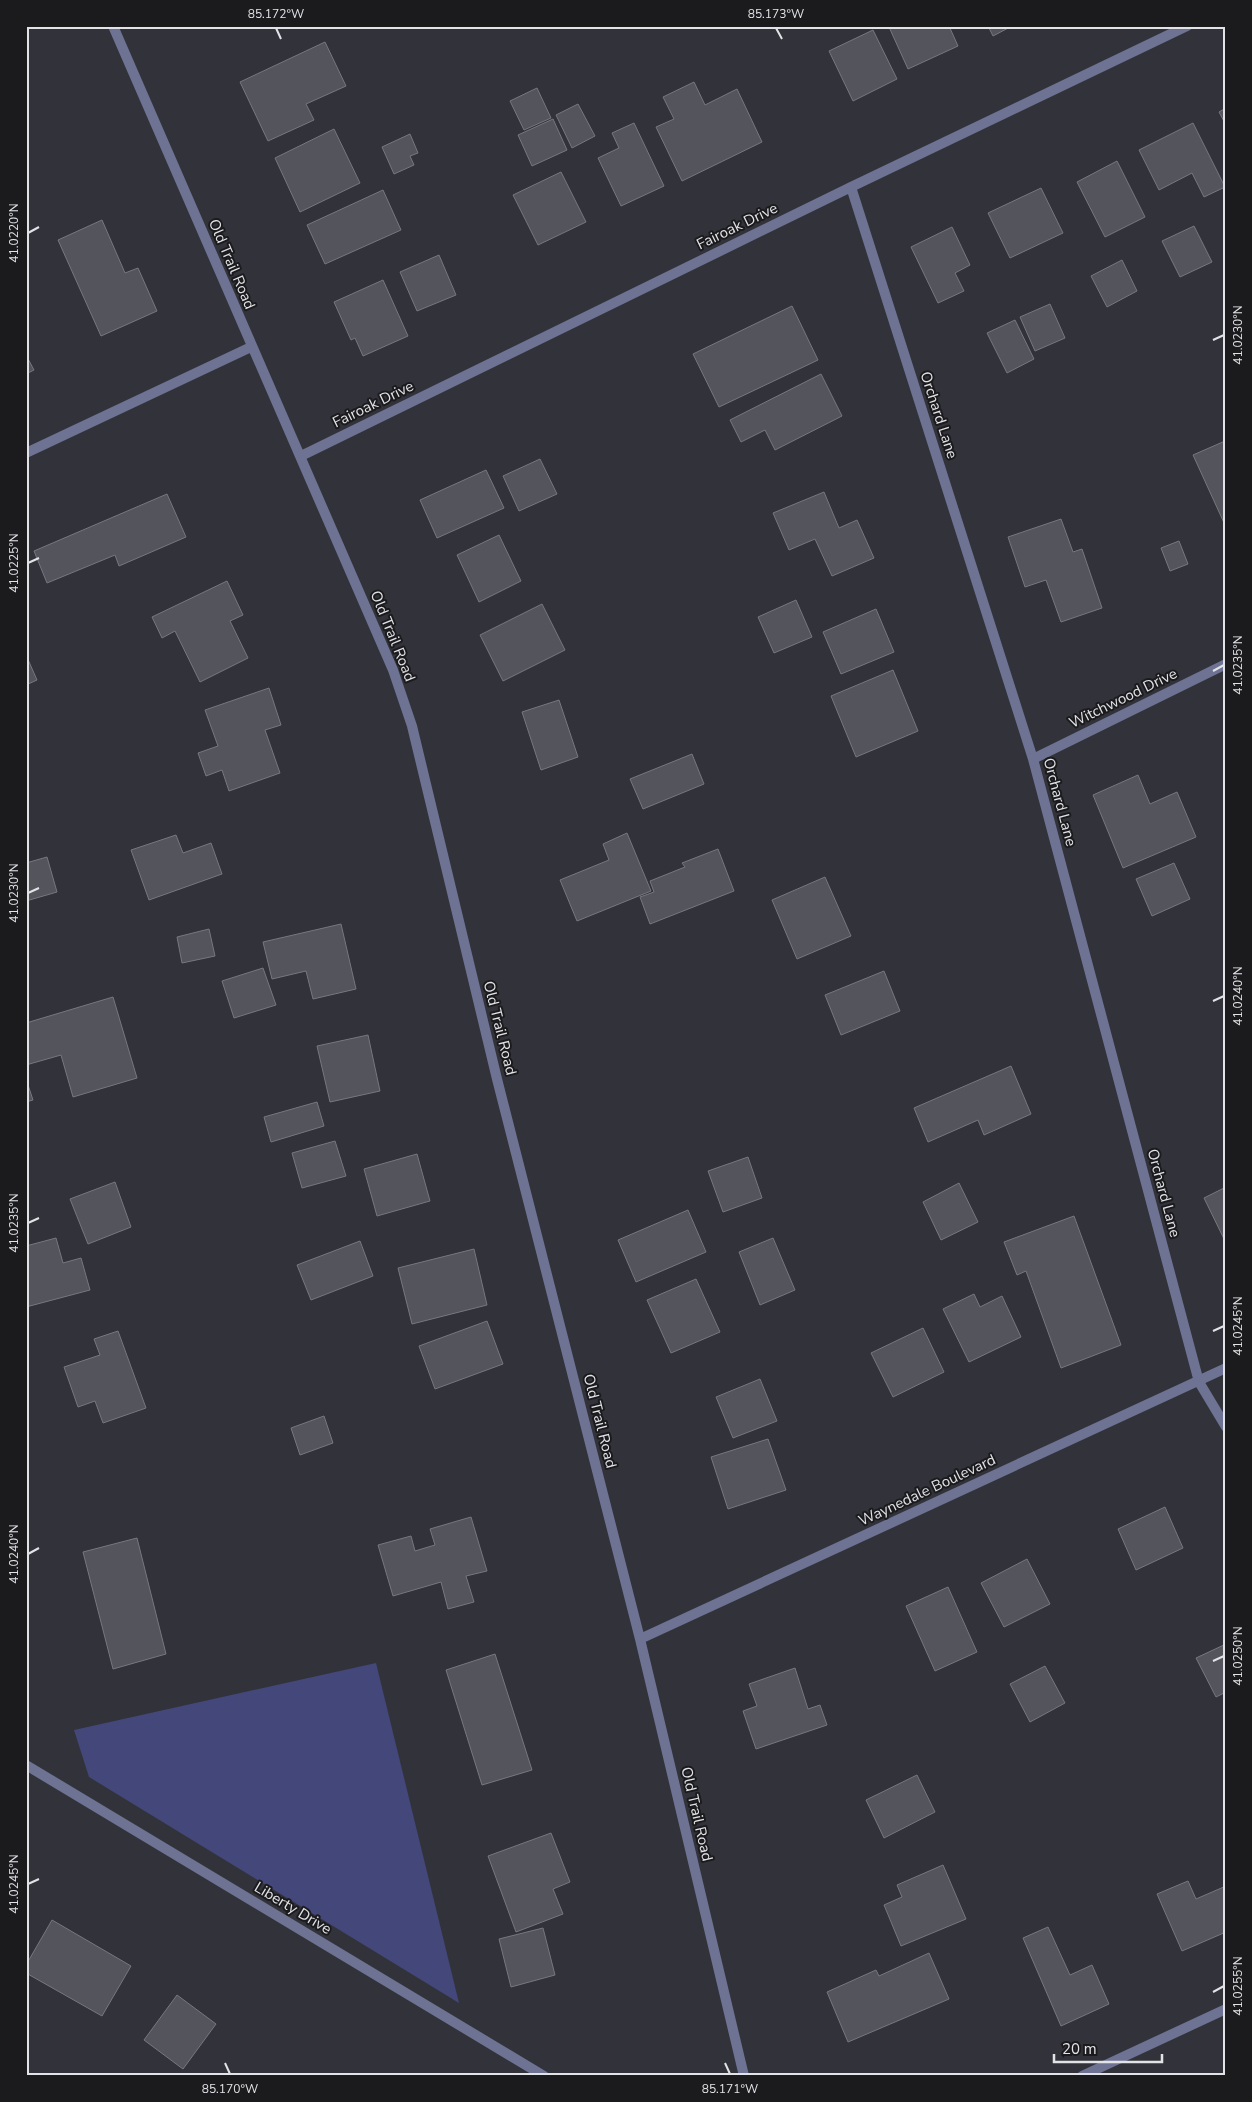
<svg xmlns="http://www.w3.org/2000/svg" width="1252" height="2102" font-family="'Nunito Sans',sans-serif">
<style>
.green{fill:#43477a}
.building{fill:#54555c;stroke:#76787f}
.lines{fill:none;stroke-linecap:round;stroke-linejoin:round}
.street{stroke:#6e7394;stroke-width:10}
.ticks{fill:none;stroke:#e2e3e7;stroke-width:2}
.labels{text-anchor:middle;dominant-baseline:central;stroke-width:4;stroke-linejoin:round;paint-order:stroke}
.street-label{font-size:15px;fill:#e2e3e7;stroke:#1b1b1e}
.neatline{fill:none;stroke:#e2e3e7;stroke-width:2}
.ticks-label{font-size:12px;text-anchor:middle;fill:#e2e3e7}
</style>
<rect width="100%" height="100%" fill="#32333a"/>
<path class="green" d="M376,1663l83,340 -370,-226 -15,-47z"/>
<path class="building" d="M891,26h58l9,20 -50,23 -19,-42z
M988,26h24l-19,10z
M873,30l24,49 -44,22 -24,-50z
M325,42l21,44 -40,18 8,16 -46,21 -28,-59z
M694,82l11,23 32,-16 25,53 -80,39 -26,-54 18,-8 -11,-22z
M537,88l14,30 -27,12 -14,-29z
M578,104l17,32 -23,12 -16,-33z
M1226,108v17l-7,-13z
M553,119l14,31 -35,16 -14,-31z
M634,123l30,63 -43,20 -23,-48 21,-10 -7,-15z
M1193,123l32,64 -21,10 -12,-24 -33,17 -20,-40z
M334,129l26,54 -60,29 -25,-54z
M410,134l8,19 -8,3 4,9 -20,9 -12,-27z
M1117,161l28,56 -40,20 -28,-55z
M561,172l25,50 -48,23 -25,-50z
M1041,188l22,45 -53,25 -22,-45z
M383,190l18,40 -76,34 -18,-39z
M102,220l23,53 13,-5 19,43 -56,25 -43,-96z
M1194,226l18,36 -32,15 -18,-36z
M952,227l18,38 -15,8 9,18 -26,12 -27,-56z
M439,255l17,40 -39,16 -17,-39z
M1122,260l15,31 -30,16 -16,-31z
M383,280l25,56 -45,20 -8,-18 -4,2 -17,-38z
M1050,304l15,34 -30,13 -15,-34z
M792,306l26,54 -99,47 -26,-53z
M1015,320l19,39 -27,14 -20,-40z
M26,355l8,15 -8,4z
M821,374l21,42 -67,34 -10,-20 -24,12 -11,-22z
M1225,441l1,2 -1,82 -32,-70z
M540,459l17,35 -38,17 -16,-35z
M486,470l18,38 -67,30 -17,-38z
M824,492l15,36 18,-8 17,38 -42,18 -17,-37 -26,11 -16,-37z
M167,494l19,43 -67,29 -4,-11 -68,28 -13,-32z
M1061,519l12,33 9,-3 20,59 -41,14 -15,-42 -21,7 -17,-50z
M499,535l22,46 -42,21 -22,-47z
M1179,541l9,23 -18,7 -9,-23z
M227,581l16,34 -13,6 18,37 -48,24 -25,-51 -13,7 -10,-21z
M796,600l16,37 -38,16 -16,-36z
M542,604l23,46 -62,31 -23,-46z
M876,609l18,43 -53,22 -18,-42z
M26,655l11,25 -11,5z
M893,670l25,61 -62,26 -25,-61z
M269,688l12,37 -16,5 15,43 -51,18 -7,-21 -16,6 -8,-23 20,-7 -13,-36z
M559,700l19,57 -37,13 -19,-58z
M692,754l12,30 -61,25 -13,-30z
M1138,775l12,29 27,-12 19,45 -73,31 -30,-73z
M627,833l24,58 -74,30 -17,-41 49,-20 -6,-16z
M176,835l7,18 28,-10 11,31 -73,26 -18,-50z
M718,849l16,42 -84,33 -10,-27 14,-5 -4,-11 35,-14 -3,-4z
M47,857l10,35 -31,9v-38z
M1174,863l16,36 -38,17 -16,-37z
M825,877l26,59 -54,23 -25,-59z
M341,924l15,65 -43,10 -7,-28 -34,8 -9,-37z
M209,929l6,27 -33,7 -5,-26z
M263,968l13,37 -42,13 -12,-37z
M884,971l16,40 -59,24 -16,-40z
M113,997l24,81 -64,19 -12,-42 -35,10v-42z
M368,1035l12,56 -50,11 -13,-56z
M1011,1066l20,48 -47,21 -6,-15 -50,22 -14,-34z
M26,1079l7,21 -7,2z
M317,1102l7,24 -53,16 -7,-25z
M335,1141l11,35 -44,12 -10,-35z
M417,1154l13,47 -53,15 -13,-47z
M748,1157l14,41 -39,14 -15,-41z
M115,1182l16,45 -43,17 -18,-45z
M959,1183l19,39 -37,18 -18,-38z
M1226,1187v56l-22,-45z
M688,1210l18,42 -70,30 -18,-42z
M1074,1216l47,129 -60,23 -35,-97 -9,4 -13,-33z
M56,1238l7,25 18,-5 9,32 -64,17v-61z
M773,1238l22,52 -35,15 -21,-53z
M360,1241l13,35 -62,24 -14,-35z
M474,1249l13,56 -75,19 -14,-56z
M696,1279l24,53 -49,21 -24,-53z
M974,1294l6,13 22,-11 19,41 -52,25 -26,-53z
M487,1321l16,43 -68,25 -16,-43z
M923,1328l21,44 -51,25 -22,-44z
M118,1331l28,77 -43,15 -8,-22 -17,6 -14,-40 36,-12 -6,-16z
M760,1379l17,42 -44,17 -17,-41z
M324,1416l9,27 -33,12 -9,-27z
M768,1439l18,51 -58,19 -17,-52z
M1165,1507l18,41 -47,22 -18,-41z
M471,1517l16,54 -21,5 8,26 -26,7 -7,-27 -48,14 -15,-51 33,-9 4,15 20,-6 -5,-16z
M137,1538l29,116 -53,15 -30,-117z
M1027,1559l23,45 -46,23 -23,-44z
M948,1587l29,65 -42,19 -29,-65z
M1226,1644v48l-10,5 -20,-39z
M495,1654l37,116 -50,15 -36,-115z
M1045,1666l20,37 -35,19 -20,-38z
M795,1668l13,41 12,-4 7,20 -71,24 -13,-38 14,-5 -8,-22z
M917,1775l18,37 -51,26 -18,-38z
M551,1833l19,49 -17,7 10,25 -47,18 -28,-76z
M943,1865l23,54 -65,27 -17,-41 18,-8 -5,-12z
M1188,1881l8,18 30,-13v46l-44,19 -25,-57z
M52,1920l79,46 -29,50 -76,-43v-8z
M1048,1927l22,48 22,-10 17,39 -48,22 -38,-88z
M543,1928l12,47 -44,12 -12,-48z
M929,1953l20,46 -101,43 -21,-50 49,-22 3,6z
M177,1995l39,29 -33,45 -39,-29z"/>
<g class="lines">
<path class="street" d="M113,26l280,644 19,56 85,353 143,560 104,437
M851,187l182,572 166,623 27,45
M26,453l225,-106
M301,456l550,-269 336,-161
M1033,759l193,-95
M640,1639l586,-271
M26,1765l518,311
M1082,2076l144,-67"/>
</g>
<path class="ticks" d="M276,28l5,11M776,28l6,11M28,233l11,-6M1213,340l11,-5M28,563l11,-5M1213,671l11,-6M28,893l11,-5M1213,1001l11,-5M28,1223l11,-5M1213,1331l11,-5M28,1554l11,-6M1213,1661l11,-5M28,1884l11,-5M1213,1992l11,-6M225,2063l5,11M725,2063l5,11"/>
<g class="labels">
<g class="street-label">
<text transform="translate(737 226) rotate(-26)">Fairoak Drive</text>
<text transform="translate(232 264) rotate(67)">Old Trail Road</text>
<text transform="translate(373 404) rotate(-26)">Fairoak Drive</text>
<text transform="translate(939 415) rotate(72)">Orchard Lane</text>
<text transform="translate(393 636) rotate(68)">Old Trail Road</text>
<text transform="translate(1123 698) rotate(-26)">Witchwood Drive</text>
<text transform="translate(1060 802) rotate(75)">Orchard Lane</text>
<text transform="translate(500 1028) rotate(76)">Old Trail Road</text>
<text transform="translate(1164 1193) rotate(75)">Orchard Lane</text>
<text transform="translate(600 1421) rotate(76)">Old Trail Road</text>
<text transform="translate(927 1490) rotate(-25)">Waynedale Boulevard</text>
<text transform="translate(697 1814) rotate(77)">Old Trail Road</text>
<text transform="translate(293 1908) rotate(31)">Liberty Drive</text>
</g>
</g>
<rect width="1252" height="2102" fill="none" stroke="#1b1b1e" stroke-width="55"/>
<path d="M1054 2054v8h108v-8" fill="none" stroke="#e2e3e7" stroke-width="2.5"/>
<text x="1062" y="2054" font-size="15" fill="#e2e3e7" stroke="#1b1b1e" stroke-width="4" paint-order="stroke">20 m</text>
<rect x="28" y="28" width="1196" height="2046" class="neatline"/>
<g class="ticks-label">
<text x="276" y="18">85.172°W</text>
<text x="776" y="18">85.173°W</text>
<text transform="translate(14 233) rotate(-90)" y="4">41.0220°N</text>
<text transform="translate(1238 335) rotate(-90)" y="4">41.0230°N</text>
<text transform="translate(14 563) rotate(-90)" y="4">41.0225°N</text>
<text transform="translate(1238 665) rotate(-90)" y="4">41.0235°N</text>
<text transform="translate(14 893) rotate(-90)" y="4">41.0230°N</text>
<text transform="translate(1238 996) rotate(-90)" y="4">41.0240°N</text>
<text transform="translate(14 1223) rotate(-90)" y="4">41.0235°N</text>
<text transform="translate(1238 1326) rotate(-90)" y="4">41.0245°N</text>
<text transform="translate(14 1554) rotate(-90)" y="4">41.0240°N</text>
<text transform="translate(1238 1656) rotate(-90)" y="4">41.0250°N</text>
<text transform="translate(14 1884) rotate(-90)" y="4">41.0245°N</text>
<text transform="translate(1238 1986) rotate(-90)" y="4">41.0255°N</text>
<text x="230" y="2093">85.170°W</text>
<text x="730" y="2093">85.171°W</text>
</g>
</svg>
